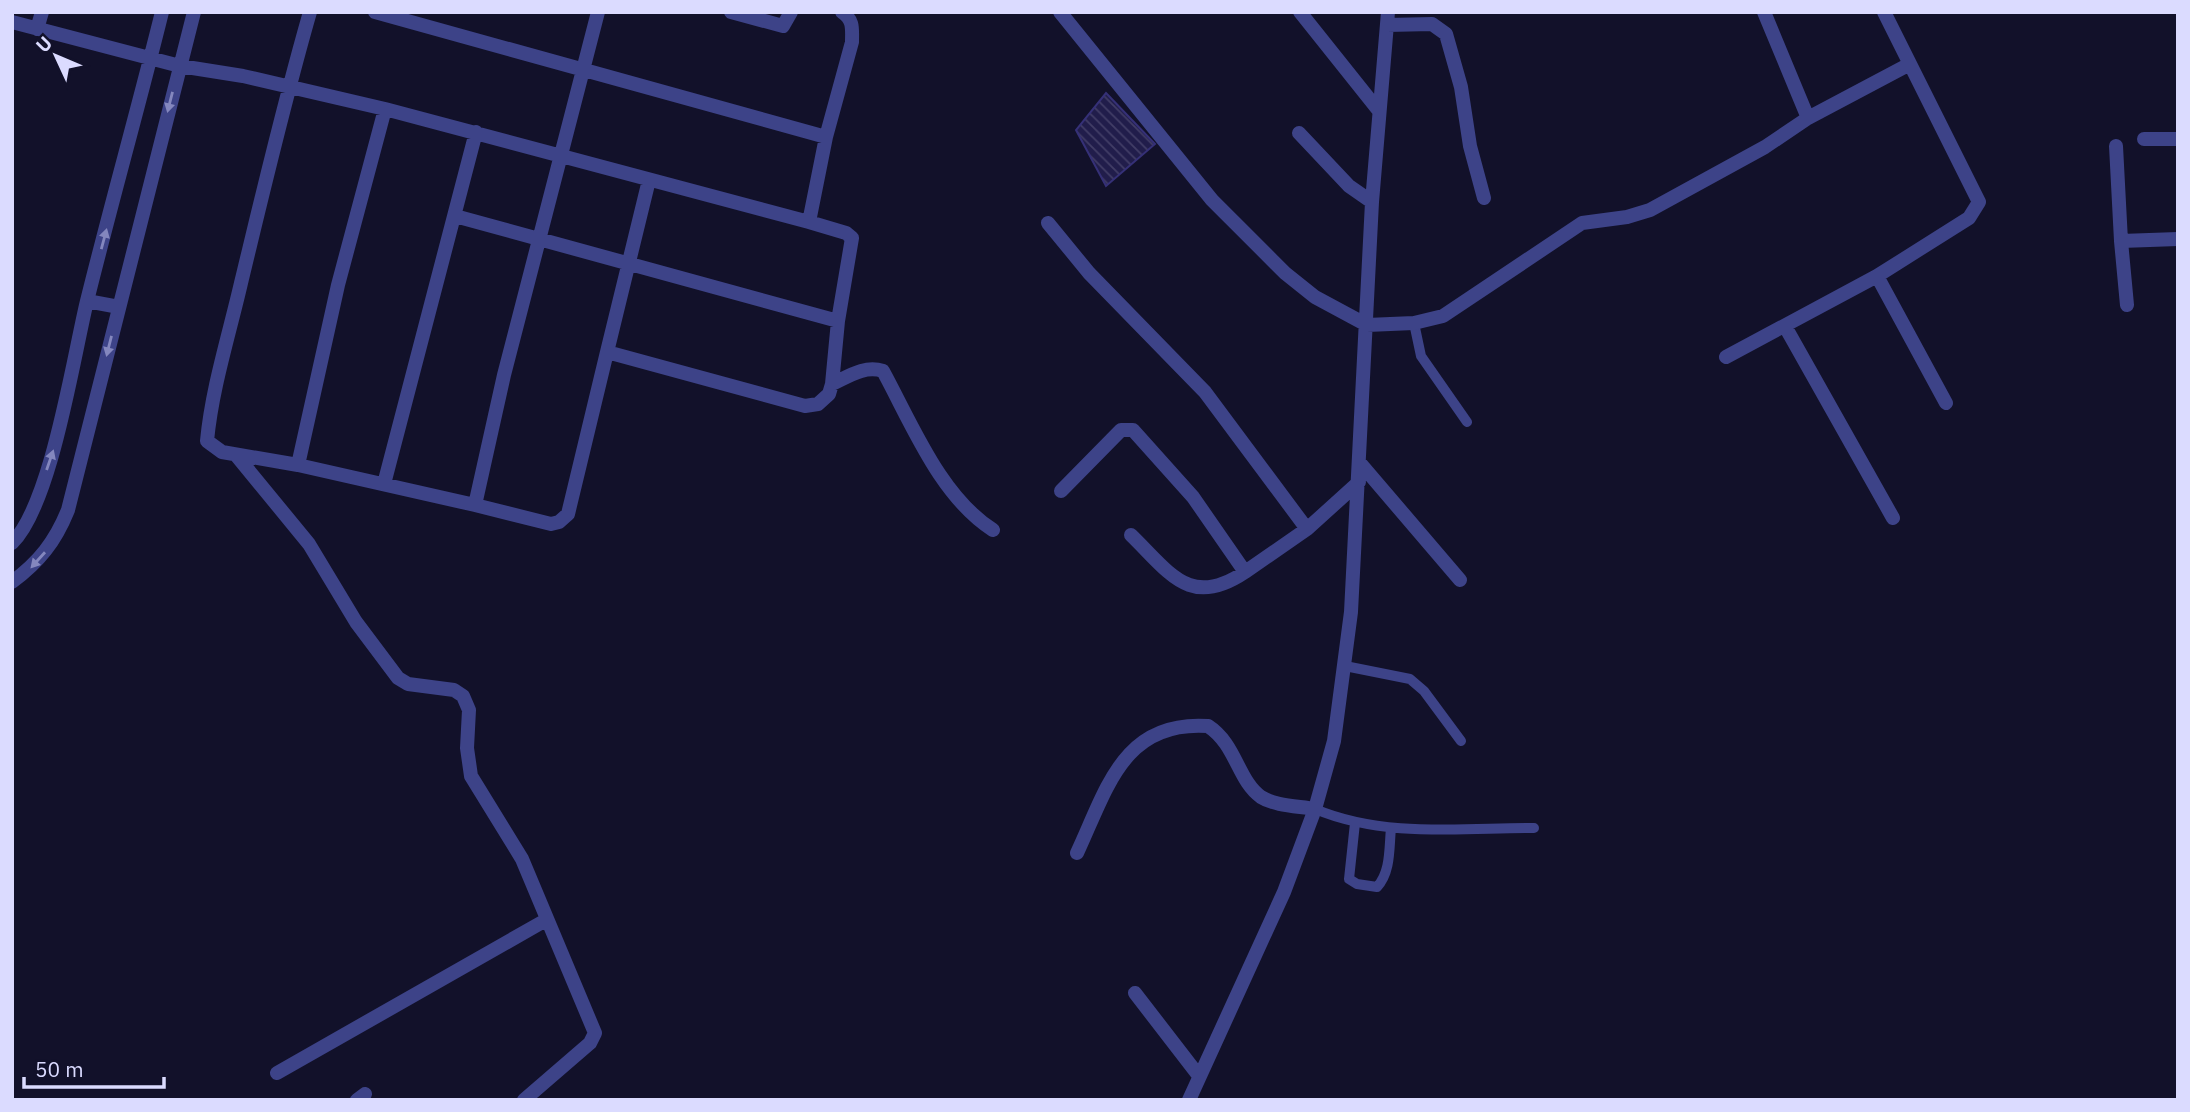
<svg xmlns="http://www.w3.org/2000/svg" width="2190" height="1112" font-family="'IBM Plex Sans',sans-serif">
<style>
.building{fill:url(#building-back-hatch);stroke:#353077;stroke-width:2}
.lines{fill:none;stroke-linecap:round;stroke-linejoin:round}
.service{stroke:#3d4388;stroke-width:10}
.minor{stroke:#3d4388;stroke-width:14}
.oneway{fill:#8487be}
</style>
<defs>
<pattern id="building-back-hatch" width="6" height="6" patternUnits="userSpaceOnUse" patternTransform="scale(1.75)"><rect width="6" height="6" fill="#211d4b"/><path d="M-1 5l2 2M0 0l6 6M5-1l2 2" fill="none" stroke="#413d66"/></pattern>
</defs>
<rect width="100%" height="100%" fill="#12112a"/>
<path class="building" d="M1106,93l49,51 -49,42 -30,-56z"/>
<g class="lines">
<path class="service" d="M1414,323l7,33 46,66
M1345,666l65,13 14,12 37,50
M1315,809c69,29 146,19 219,19
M1355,823l-6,56 8,5 20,3c14,-15 12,-39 14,-59"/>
<path class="minor" d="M310,12c-26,90 -47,180 -69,271 -12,52 -29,105 -34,158l15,11 76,13 177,40 29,-130 94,-363
M375,12l451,125 26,-95c0,-13 2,-22 -10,-30
M731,12l52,14 8,-14
M1060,12l152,188 73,73 30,24 52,28 47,-2 29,-7 139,-93 45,-6 23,-7 115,-63 43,-29 -44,-106
M1300,12l79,99
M12,22l168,44 63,10 142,33
M1387,25l45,-1 14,10 15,53 9,59 14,52
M37,29l5,-17
M1808,118l100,-53
M1299,133l50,53 23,16
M2144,139h34
M2116,146l5,95 57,-2
M455,216l383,105
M1048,223l41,50 116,119 102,137
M2121,241l6,64
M1877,276l69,127
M87,301l32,6
M1786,328l107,190
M607,352l42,-172
M1726,357l151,-81 92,-58 10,-16 -95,-190
M832,384c17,-8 33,-19 51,-13 29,53 57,125 110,159
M236,455l73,89 47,78 42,56 10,6 46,6 9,6 6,14 -2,38 4,28 51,83 73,174 -5,10 -66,57
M1360,463l100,117
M298,465l40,-180 47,-176 424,113 17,-85
M384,484l92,-352
M1061,491l60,-61h12l60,67 52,75 62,-43 52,-47
M475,505l76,19 8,-2 9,-8 39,-162 198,54 13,-2 11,-10 3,-10 6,-63 14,-83 -6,-5 -37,-11
M1131,535c39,38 59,74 114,37
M12,543c39,-38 61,-184 75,-242 24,-97 51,-192 75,-289
M12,582c27,-20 43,-40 56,-72l126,-498
M1077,853c30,-64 46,-133 131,-127 28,18 30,55 53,71 14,9 38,9 54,12
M1135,993l64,83
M277,1073l269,-153
M357,1100l8,-6
M1189,1100l95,-208 31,-83 19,-68 17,-129 21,-410 16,-190"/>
</g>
<defs><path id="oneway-solid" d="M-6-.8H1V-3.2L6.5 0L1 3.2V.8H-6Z" transform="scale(1.75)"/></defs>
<g class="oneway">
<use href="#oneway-solid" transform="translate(170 102) rotate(104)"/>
<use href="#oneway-solid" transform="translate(104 239) rotate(-75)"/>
<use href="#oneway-solid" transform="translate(109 346) rotate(104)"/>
<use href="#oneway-solid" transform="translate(50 460) rotate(-71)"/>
<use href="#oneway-solid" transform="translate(38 560) rotate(132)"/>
</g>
<rect width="2190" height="1112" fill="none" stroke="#dbdbff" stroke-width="28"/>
<g transform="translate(56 56) rotate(314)" stroke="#12112a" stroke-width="5" paint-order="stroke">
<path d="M0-5L12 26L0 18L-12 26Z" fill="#dbdbff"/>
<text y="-10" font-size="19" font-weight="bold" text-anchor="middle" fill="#dbdbff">U</text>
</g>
<path d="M24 1077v10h140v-10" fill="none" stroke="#dbdbff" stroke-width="3.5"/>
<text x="35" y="1077" font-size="21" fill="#dbdbff" stroke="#12112a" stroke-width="5" paint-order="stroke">50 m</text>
</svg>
